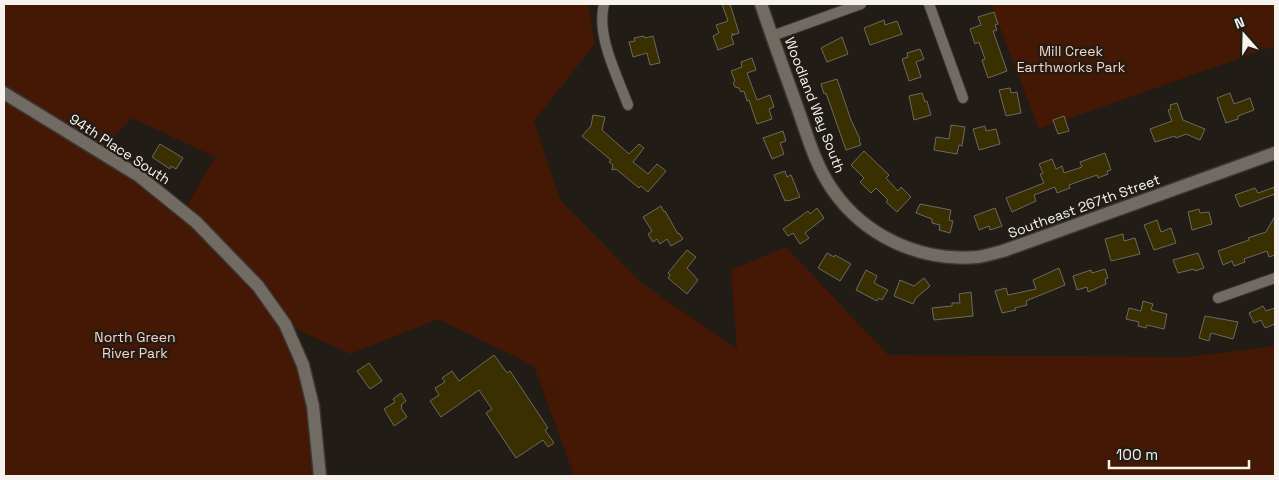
<svg xmlns="http://www.w3.org/2000/svg" width="1279" height="480" font-family="'Space Grotesk',sans-serif">
<style>
.green{fill:#451805;fill-rule:evenodd}
.building{fill:#392f01;stroke:#6c6a60}
.lines{fill:none;stroke-linecap:round;stroke-linejoin:round}
.minor-casing{stroke:#3a3632;stroke-width:12}
.tertiary-casing{stroke:#3a3632;stroke-width:15}
.minor{stroke:#716b63;stroke-width:10}
.tertiary{stroke:#716b63;stroke-width:12}
.labels{text-anchor:middle;dominant-baseline:central;stroke-width:4.5;stroke-linejoin:round;paint-order:stroke}
.park-label{font-size:14px;fill:#fdd1c1;stroke:#211c15}
.street-label{font-size:14px;fill:#f6f3ee;stroke:#211c15}
</style>
<rect width="100%" height="100%" fill="#211c15"/>
<path class="green" d="M4,4h584l7,40 -61,77 26,79 83,84 94,65 -6,-79 55,-23 102,108 300,2 87,-11v130h-706l4,-3 -39,-107 -96,-47 -88,35 -64,-30 13,30 21,122h-316zM132,118l83,39 -31,54 -84,-61z
M991,4h284v42l-236,83z"/>
<path class="building" d="M722,4h8l9,29 -6,2 -1,-2 1,2 -2,1 3,8 -16,6 -5,-14 6,-3 -3,-8 12,-4z
M994,12l4,12 -3,1 2,5 -4,1 14,40 -19,7 -6,-18 3,-1 -6,-17 -4,2 -5,-15 11,-4 -3,-8z
M884,20l1,5 12,-4 5,13 -32,11 -6,-17z
M644,36l1,2 8,-2 7,27 -10,2 -3,-12 -14,4 -4,-15 6,-1 -1,-3z
M842,37l6,17 -21,8 -6,-14z
M920,49l4,10 -8,3 5,15 -12,4 -7,-22 6,-2 -1,-4z
M752,58l4,12 -9,3 10,27 13,-5 4,12 -5,2 3,10 -15,5 -8,-24 -2,1 -3,-10 -3,1 -2,-4 -4,-1 -2,-4 2,-2 -4,-10 11,-4 -1,-5z
M837,79l14,41 9,19 -1,1 2,5 -15,5 -20,-57 -2,1 -3,-10z
M1010,88l1,5 6,-1 4,21 -15,3 -7,-26z
M922,93l3,9 2,-1 4,14 -17,5 -5,-24z
M1230,93l4,11 16,-6 4,12 -16,6v3l-12,4 -9,-25z
M1177,103l6,17 22,9 -5,11 -14,-6 -10,4 -1,-2 -20,6 -5,-13 22,-8 -4,-11 3,-1 -1,-4z
M593,115l12,2 -3,13 27,24 10,-10 5,4 -11,14 15,12 9,-10 9,7 -18,21 -7,-6 -2,2 -23,-19 -4,1 1,-5 -4,-3 2,-2 -29,-24 9,-10z
M1064,116l5,15 -11,3 -5,-14z
M951,125l14,2 -3,19 -3,-1 -2,9 -23,-4 2,-13 13,2z
M985,126l1,5 10,-2 4,15 -21,6 -6,-21z
M783,131l3,10 -6,2 4,11 -12,5 -9,-21z
M160,144l23,14 -7,11 -5,-3 -1,3 -18,-12z
M864,151l25,24 -3,3 12,13 3,-4 10,10 -14,15 -11,-10 2,-2 -12,-12 -5,5 -11,-11 4,-4 -13,-13z
M1105,153l6,17 -4,1 1,3 -10,4 -1,-3 -28,10 1,3 -13,5 -2,-6 -21,8 2,6 -24,11 -6,-14 38,-15 -4,-9 3,-1 -4,-9 13,-5 4,10 6,-3 2,7 18,-6 -2,-5z
M785,171l2,6 4,-2 9,22 -12,4 -1,-1 -2,1 -11,-26z
M1275,187v7l-35,13 -5,-12 20,-7 3,5z
M920,204l31,6 -2,10 4,1 -3,12 -11,-3 1,-5 -8,-2v-4l-16,-6z
M661,206l3,6 1,-1 13,23 1,-1 4,6 -12,7 -4,-7 -7,5 -3,-5 -4,3 -5,-8 4,-3 -9,-14z
M817,208l7,10 -19,15 4,5 -9,6 -7,-11 -5,3 -5,-7 25,-18 2,3z
M995,208l7,18 -12,4 -1,-4 -10,4 -5,-14z
M1199,209l1,4 9,-1 3,12 -20,6 -4,-18z
M1275,216v39l-6,2 -2,-6 -23,8 1,3 -11,4 -2,-5 -9,4 -5,-14 31,-11 -1,-2 18,-6z
M1157,220l4,12 10,-4 5,15 -22,7 -10,-25z
M1123,234l1,7 11,-3 5,16 -29,7 -6,-22z
M687,250l9,7 -9,11 11,12 -11,14 -19,-16 2,-3 -2,-2z
M827,253l7,4 1,-2 16,9 -11,17 -22,-13z
M1198,253l6,15 -9,3 -1,-2 -16,4 -5,-13z
M1059,268l6,17 -39,16 1,4 -12,3 1,2 -14,3 -7,-22 11,-3 2,7 28,-6 -3,-9z
M1105,269l3,9 -3,1 1,5 -18,8 -1,-5 -10,3 -4,-14 18,-6 1,3z
M866,270l11,6 -3,7 14,7 -6,10 -3,-2 -2,3 -21,-11z
M924,278l6,8 -14,12 -3,6 -19,-8 6,-16 14,6z
M971,292l2,24 -39,4 -2,-12 20,-2v-3h8l-1,-9z
M1143,301l10,3 -2,6 16,4 -3,15 -17,-4 -1,3 -8,-2 1,-4 -13,-3 3,-11 12,3z
M1263,306l3,5 9,-3v16l-10,4 -4,-8 -7,3 -5,-10z
M1205,316l33,6 -5,17 -22,-6 -2,8 -10,-3z
M494,355l13,18 3,-2 38,57 -3,2 9,13 -6,4 -5,-7 -27,18 -30,-45 6,-4 -13,-19 -38,27 -11,-16 9,-6 -4,-7 10,-6 -3,-4 10,-7 7,10z
M369,363l13,18 -12,8 -13,-18z
M401,393l5,8 -5,4 1,2 -1,1 6,9 -13,9 -10,-17 11,-7 -2,-3z"/>
<g class="lines">
<defs>
<path id="minor" d="M604,4c-8,32 13,71 24,101
M929,4l34,94
M772,36l89,-32
M1218,298l57,-20"/>
<path id="tertiary" d="M761,4c12,36 25,72 38,108 9,26 17,54 33,77 32,47 88,73 145,68 8,-1 17,-4 26,-6l272,-98
M4,93l135,83 57,46 62,64 27,38 18,41 10,41 7,70"/>
</defs>
<use href="#minor" class="minor-casing"/>
<use href="#tertiary" class="tertiary-casing"/>
<use href="#minor" class="minor"/>
<use href="#tertiary" class="tertiary"/>
</g>
<g class="labels">
<g class="park-label">
<text x="1071" y="51">Mill Creek<tspan x="1071" dy="16">Earthworks Park</tspan></text>
<text x="135" y="337">North Green<tspan x="135" dy="16">River Park</tspan></text>
</g>
<g class="street-label">
<text transform="translate(815 105) rotate(69)">Woodland Way South</text>
<text transform="translate(120 149) rotate(33)">94th Place South</text>
<text transform="translate(1084 206) rotate(-20)">Southeast 267th Street</text>
</g>
</g>
<rect width="1279" height="480" fill="none" stroke="#f6f3ee" stroke-width="10"/>
<g transform="translate(1244 35) rotate(340)" stroke="#211c15" stroke-width="4" paint-order="stroke">
<path d="M0-4L9 19L0 12L-9 19Z" fill="#f6f3ee"/>
<text y="-8" font-size="14" font-weight="bold" text-anchor="middle" fill="#f6f3ee">N</text>
</g>
<path d="M1109 460v8h140v-8" fill="none" stroke="#f6f3ee" stroke-width="2.5"/>
<text x="1116" y="460" font-size="15" fill="#f6f3ee" stroke="#211c15" stroke-width="4" paint-order="stroke">100 m</text>
</svg>
